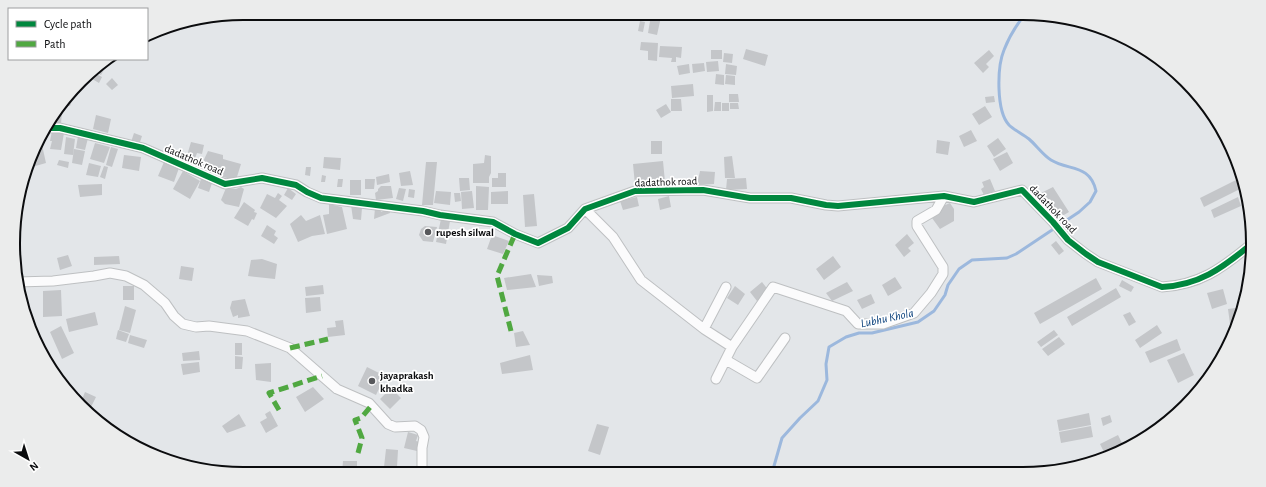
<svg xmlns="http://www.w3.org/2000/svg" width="1266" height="487" font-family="'Alegreya Sans',sans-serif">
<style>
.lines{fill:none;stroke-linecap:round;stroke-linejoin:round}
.stream{stroke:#9cb8dd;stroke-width:3}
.building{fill:#c4c6c9}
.street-casing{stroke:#bec0c2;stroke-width:11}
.street{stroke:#fbfbfc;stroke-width:9}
.quiet{stroke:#50a841;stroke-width:5;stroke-dasharray:10 5;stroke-linecap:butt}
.cycleway-casing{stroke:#fff;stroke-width:8}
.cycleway{stroke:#00873e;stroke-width:6}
.poi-dot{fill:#57585b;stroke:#fff;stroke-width:1.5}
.labels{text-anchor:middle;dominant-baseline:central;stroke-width:3.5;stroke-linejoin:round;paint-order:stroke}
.street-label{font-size:11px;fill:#0b0c0e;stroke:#fff}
.poi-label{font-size:11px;font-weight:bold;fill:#0b0c0e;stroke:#fff;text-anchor:start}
.water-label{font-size:12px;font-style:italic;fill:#033b78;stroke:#fff}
.rim{fill:none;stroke:#0b0c0e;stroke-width:2}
</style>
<rect width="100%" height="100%" fill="#e3e6e9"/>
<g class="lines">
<path class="stream" d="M772,473l10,-35 18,-20 18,-17 9,-21 -1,-16 3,-17 17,-10 13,-4h13l46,-11 16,-11 11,-16 3,-10 11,-16 13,-9 35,-2 9,-4 63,-42 11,-10 6,-11c-6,-27 -27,-20 -45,-31 -8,-5 -15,-15 -22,-21 -6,-5 -15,-9 -20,-14 -13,-14 -12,-58 -5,-75 5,-13 13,-26 22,-37"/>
</g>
<path class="building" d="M645,13h15l-1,4h2l-4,18 -9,-2 2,-12 -6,-1z
M640,21l5,1 -2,10 -5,-1z
M641,42l17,1 -1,18 -9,-1v-9l-8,-1z
M660,46l22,1 -1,11 -5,-1v5h-5l1,-4 -13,-1z
M746,49l22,6 -3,11 -22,-7z
M711,50h11v9h-11z
M989,50l5,6 -8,8 3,3 -6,6 -9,-10z
M724,53l9,1 -1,9 -9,-1z
M718,61l1,10 -12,1 -1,-10z
M704,63l1,8 -12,2 -1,-9z
M689,64l1,9 -11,2 -2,-9z
M726,64l11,2 -1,9 -11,-1z
M100,65l5,3 -4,7 -9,-5z
M91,71l11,6 -3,6 -12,-7z
M716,74l8,1v10l-9,-1z
M726,75l9,1v9l-10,-1z
M112,78l6,7 -6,5 -6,-6z
M693,84l1,12 -22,2 -1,-12z
M729,94h9l1,8h-10z
M707,95h6v16l-6,1z
M994,96l1,6 -9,1 -1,-6z
M671,99h10l1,12h-11z
M67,100l5,1 -2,5 -7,-1z
M715,102h6v9h-7z
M722,103h7v8h-7z
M730,103h8l1,6h-9z
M666,104l5,8 -10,6 -5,-8z
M985,106l7,11 -13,8 -7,-11z
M59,110l3,1 -1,13 -13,-1z
M96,115l15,4 -3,14 -15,-4z
M1215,120l7,8 2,7 -6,3 -6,-16z
M971,130l6,11 -13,6 -5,-11z
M52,131l12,2 -3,17 -11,-1 2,-8h-2z
M134,133l8,3 -3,9 -8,-3z
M78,136l10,2 -3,12 -9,-2z
M66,137l9,2 -2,16 -9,-1z
M998,138l8,11 -12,8 -7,-11z
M937,140l13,2 -2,13 -12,-2z
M651,141h11v13h-11z
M191,142l13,3 -2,9 -5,-1 -3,8 -8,-2z
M95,143l15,4 -6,16 -14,-4z
M42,145l4,18 -14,4 6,-21z
M111,147l7,2 -6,18 -6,-2z
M74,149l11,2 -3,14 -10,-2z
M208,151l15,4v4l18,5 -5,16 -18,-4 -18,-8z
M1007,152l6,11 -13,8 -7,-12z
M124,155l17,2 -2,14 -17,-3z
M485,155l6,1v17l-2,4v6h-16v-19l11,-1z
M732,156l3,22h-10l-1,-21z
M324,157l17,1 -1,12 -17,-2z
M59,160l10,2 -1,6 -11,-3z
M663,161l2,21 -30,3 -2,-21z
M164,162l15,6 -5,14 -16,-6z
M426,162h11l-4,43h-11z
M89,163l12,3 -3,11 -12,-2z
M104,166l4,1 -3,12 -5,-2z
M306,167h5l-1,9 -5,-1z
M183,171l17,10 -10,18 -17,-10z
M410,171l3,14 -12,1 -2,-13z
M700,171l15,1 -1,12 -17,1z
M498,173h8v14h-14v-9h6z
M389,174l1,8 -13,3 -1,-8z
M322,175l4,1 -1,6h-4z
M459,178h10l1,12 -10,1z
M746,178l1,11 -21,1 1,-11z
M201,179l11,4 -3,9 -11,-4z
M338,179h5l-1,8h-5z
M365,179h10l-1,10h-9z
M990,179l5,12 -11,4 -3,-6 3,-2 -2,-5z
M1238,179l4,9 -38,19 -4,-9z
M350,180h11v15h-11z
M102,184v11l-22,2 -2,-12z
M381,186h10l2,12 -17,2 -1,-7 3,-2v-2z
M476,186l13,1 -1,23h-12z
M241,187l3,2 -5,18 -14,-3 -4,-4 5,-12 10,1z
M1053,187l16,25 -12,7 -18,-25z
M288,188l8,6 -4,6 -8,-5z
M399,188l7,1 -3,12 -7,-2z
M409,189l6,1 -1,8 -6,-1z
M436,191l15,1 -1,13 -16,-2z
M472,191l2,17 -12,1 -1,-17z
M508,191v13h-17v-12z
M278,193l4,3 -3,4 8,6 -11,12 -16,-10 7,-14 8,4z
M454,193h6l1,8 -6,1z
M534,194l3,32 -12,1 -2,-32z
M669,196l2,11 -11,3 -2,-11z
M637,197l2,9 -16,4 -3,-9z
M1238,197l3,9 -27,12 -3,-8z
M244,202l11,8 -1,2 3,1 -3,7 -2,-1 -4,7 -14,-8z
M950,203l4,6v12l-14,8 -8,-11 9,-7 2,-5z
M329,204l13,3 5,22 -20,5 -4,-19 6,-1z
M351,205h6l5,3 -1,12 -8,-1z
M375,208h5l1,4 8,-3 1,4 -16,6z
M301,215l5,6 14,-6 5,19 -13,2 -14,6 -8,-18z
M441,219l9,2 -4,23 -10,-2z
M267,225l9,6 -2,4 4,3 -4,6 -13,-8z
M425,226l12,1 -4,15 -10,-1 -4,-6 2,-6z
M907,234l7,9 -6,5 3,3 -7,6 -9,-12z
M492,235l17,6 -6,13 -16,-5z
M1056,241l8,10 -5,4 -8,-10z
M68,255l4,11 -12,4 -3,-12z
M119,256l1,8 -26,1v-8z
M833,256l8,11 -17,13 -8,-11z
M262,259l15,5 -2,15 -27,-3 3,-16z
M181,266l13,2 -2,13 -13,-2z
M531,274l5,13 -29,3 -3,-12z
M537,275l15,1 1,7 -14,3z
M895,277l7,11 -14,8 -6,-11z
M1096,278l6,11 -62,35 -6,-11z
M1122,280l12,7 -3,5 -12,-6z
M762,282l7,9 -12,10 -7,-9z
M847,282l6,9 -21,10 -6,-8z
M323,285l1,9 -18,2 -1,-9z
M123,286h11v14h-11z
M735,286l10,8 -7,11 -11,-7z
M1116,288l5,9 -49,29 -5,-9z
M1223,289l4,15 -15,5 -5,-16z
M61,290l1,26 -19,1v-26z
M871,294l4,9 -13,6 -5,-9z
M320,297l1,14 -15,2 -1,-15z
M245,299l5,17 -12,2v-3l-5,2 -3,-9 2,-7z
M125,306l11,4 -6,23 -11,-3z
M1243,307l-7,16 -6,1 -2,-15z
M95,312l3,13 -29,7 -3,-13z
M1130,312l6,10 -7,4 -6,-11z
M343,320l2,15 -17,2 -1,-9 9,-1 -1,-6z
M1157,325l5,8 -22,15 -5,-8z
M61,326l13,27 -12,6 -12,-27z
M118,330l11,4 -3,8 -10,-3z
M1054,330l4,5 -17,12 -4,-5z
M523,331l7,14 -14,2 -2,-14z
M130,335l17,5 -3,8 -16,-5z
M1059,337l6,7 -17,12 -6,-7z
M1177,339l4,11 -31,13 -5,-11z
M235,343h7v12h-7z
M199,351l1,9 -17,1 -1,-8z
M1184,353l10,22 -16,8 -11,-23z
M530,355l3,15 -31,4 -2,-11z
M235,356l8,1 -1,12h-7z
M199,362l1,10 -17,3 -2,-11z
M271,363v19l-15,-2 -1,-16z
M367,367l18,9 -9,19 -18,-9z
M313,387l11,12 -19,13 -9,-15z
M391,388l10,10 -11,11 -10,-10z
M85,392l11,5 -5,10 -10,-5z
M270,411l8,15 -12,7 -6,-11 7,-4 -2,-4z
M1089,413l2,12 -32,6 -2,-11z
M239,414l7,12 -19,7 -5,-7z
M1110,415l2,7 -9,4 -2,-8z
M597,424l12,3 -9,28 -12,-4z
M1091,426l2,11 -32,6 -2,-11z
M408,432l10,3 -2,6 4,1 -3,9 -13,-3z
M1118,435l5,10 -18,9 -5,-10z
M1124,446l2,3 -2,1 -16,5z
M386,449l12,1 -1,17h-13z
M343,461h14v13h-15z
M418,466l2,8h-21l-1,-3z"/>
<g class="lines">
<defs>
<path id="street" d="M44,128h16l83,20 82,36 37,-6 34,7 11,7 14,6 102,13 17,4 53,7 22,12 23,9 30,-15 17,-19 50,-18 68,-1 47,8h41l35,7 12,1 106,-10 30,6 48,-12 31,32 15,18 18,14 12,8 64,25c37,-2 59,-18 87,-41
M585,209l28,28 28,43 63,49 28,18
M17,282l36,-1 41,-5 16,-3 16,3 18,9 21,18 9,13 9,8 13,3 13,-1 38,5 43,17 47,41 32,14 19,21 7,3 20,-1 6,4 3,7 -2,11v26
M704,329l22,-42
M726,360l31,18 28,-40
M716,379l16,-32 41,-60 73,24 12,13h25l31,-11 17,-20 12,-19v-7l-26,-41v-5l19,-11 8,-14"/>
</defs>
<use href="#street" class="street-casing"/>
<use href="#street" class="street"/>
<path class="quiet" d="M511,331l-14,-55 18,-42
M290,348l38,-9
M279,410l-10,-17 53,-17
M358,453l4,-15 -7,-18 6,-2 11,-13"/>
<defs>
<path id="cycleway" d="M44,128h16l83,20 82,36 37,-6 34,7 11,7 14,6 102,13 17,4 53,7 22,12 23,9 30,-15 17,-19 50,-18 68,-1 47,8h41l35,7 12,1 106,-10 30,6 48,-12 31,32 15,18 18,14 12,8 64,25c37,-2 59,-18 87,-41"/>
</defs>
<use href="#cycleway" class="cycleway-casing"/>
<use href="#cycleway" class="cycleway"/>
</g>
<g class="poi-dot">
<circle cx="428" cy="232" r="4"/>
<circle cx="372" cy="381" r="4"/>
</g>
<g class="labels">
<g class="street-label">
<text transform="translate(194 160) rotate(23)">dadathok road</text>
<text transform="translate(666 182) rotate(-2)">dadathok road</text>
<text transform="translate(1053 209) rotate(46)">dadathok road</text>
</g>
<g class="poi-label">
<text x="436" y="232">rupesh silwal</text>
<text x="380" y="375">jayaprakash<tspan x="380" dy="13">khadka</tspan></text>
</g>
<g class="water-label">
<text transform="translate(887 318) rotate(-12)">Lubhu Khola</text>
</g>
</g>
<path d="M0 0H1266V487H0ZM243 20H1023A223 223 0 0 1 1246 243V244A223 223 0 0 1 1023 467H243A223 223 0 0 1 20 244V243A223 223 0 0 1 243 20Z" fill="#ebecec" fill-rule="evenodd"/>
<path class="rim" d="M243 20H1023A223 223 0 0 1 1246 243V244A223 223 0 0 1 1023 467H243A223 223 0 0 1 20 244V243A223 223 0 0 1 243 20Z"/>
<rect x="8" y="8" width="140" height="52" fill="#ffffff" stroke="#9d9e9f"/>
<rect x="16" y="21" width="20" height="6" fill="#00873e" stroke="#9d9e9f"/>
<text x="44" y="28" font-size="12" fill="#0b0c0e">Cycle path</text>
<rect x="16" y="41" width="20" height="6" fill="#50a841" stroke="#9d9e9f"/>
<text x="44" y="48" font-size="12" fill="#0b0c0e">Path</text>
<g transform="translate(28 459) rotate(141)" stroke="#ffffff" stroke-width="3" paint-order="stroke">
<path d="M0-3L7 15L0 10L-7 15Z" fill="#0b0c0e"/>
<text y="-6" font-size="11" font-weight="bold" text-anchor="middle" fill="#0b0c0e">N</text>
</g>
</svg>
